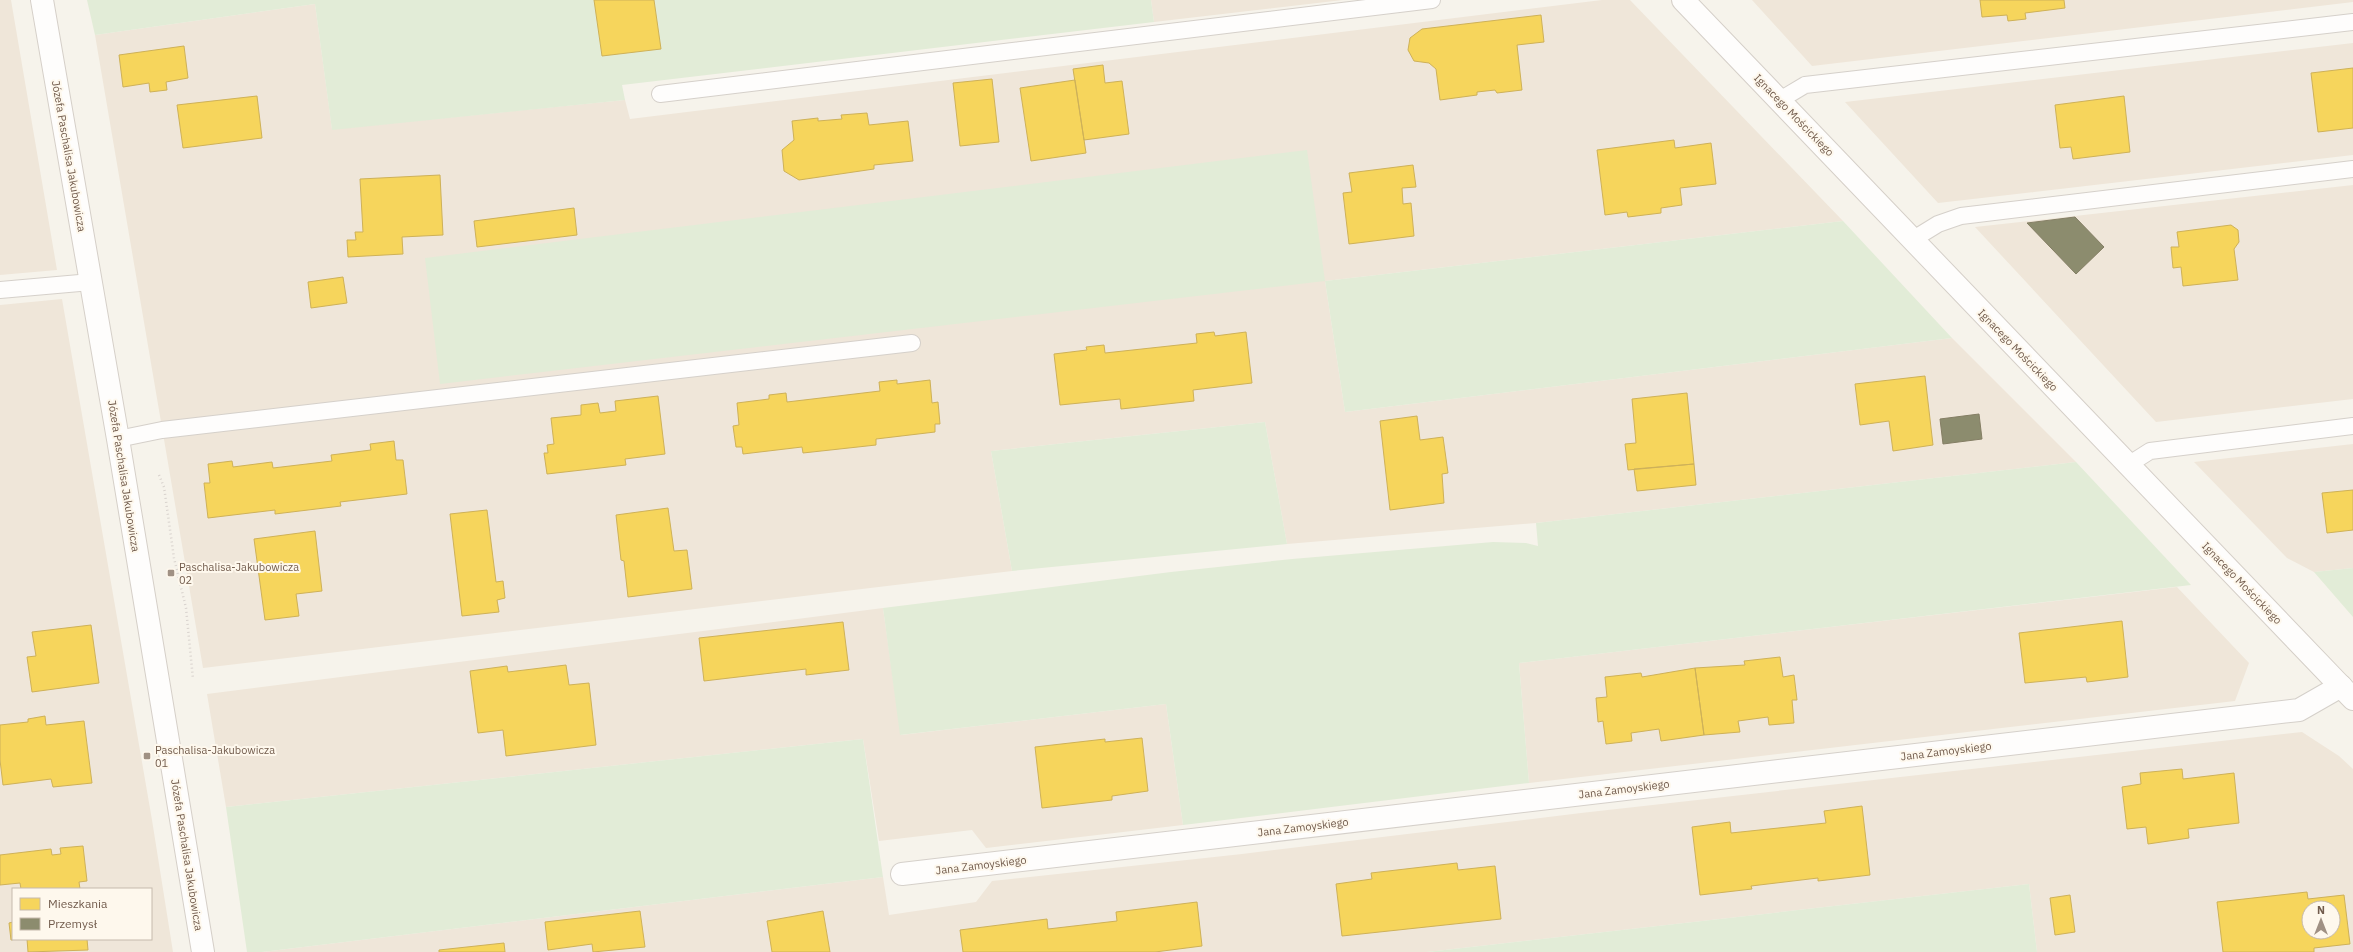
<svg xmlns="http://www.w3.org/2000/svg" width="2353" height="952" font-family="'IBM Plex Sans',sans-serif">
<style>
.residential{fill:#efe6d9;fill-rule:evenodd}
.green{fill:#e2ecd7}
.homes{fill:#f6d55c;stroke:#ceb158;fill-rule:evenodd}
.industry{fill:#8c8c6e;stroke:#847e64}
.lines{fill:none;stroke-linecap:round;stroke-linejoin:round}
.lane-casing{stroke:#d5d0ca;stroke-width:18}
.street-casing{stroke:#d5d0ca;stroke-width:24}
.secondary-casing{stroke:#d5cfc8;stroke-width:24}
.path{stroke:#d9d3ce;stroke-width:2.5;stroke-dasharray:1 3;stroke-linecap:butt}
.lane{stroke:#fefdfc;stroke-width:16}
.street{stroke:#fefdfc;stroke-width:22}
.secondary{stroke:#fefdfc;stroke-width:22}
.poi-dot{fill:#a09184;stroke:#fef8ed;stroke-width:1.5}
.labels{text-anchor:middle;dominant-baseline:central;stroke-width:4;stroke-linejoin:round;paint-order:stroke}
.street-label{font-size:11px;fill:#725c4d;stroke:#fef8ed}
.poi-label{font-size:11px;fill:#725c4d;stroke:#fef8ed;text-anchor:start}
</style>
<rect width="100%" height="100%" fill="#f6f3eb"/>
<path class="residential" d="M0,0h11l46,270 -57,5z
M1151,0h192l-189,22z
M1602,0h28l213,221 -518,60 20,131 607,-74 124,124 -540,61 -249,21 -22,-122 -274,29 21,120 -809,97 -108,-633 220,-31 17,125 293,-29 5,19z
M1752,0h601v2l-541,64z
M2353,43v112l-415,48 -93,-101z
M2353,185v214l-197,23 -181,-195z
M62,299l90,521 21,132h-173v-647zM13,889h138v50h-138z
M2353,444v124l-39,4 -27,-14 -93,-96z
M2177,587l72,76 -14,38 -706,82 -10,-120z
M883,608l18,127 265,-31 17,121 -197,23 -14,-18 -93,11 -16,-102 -637,68 -19,-113z
M2302,732l37,24 14,13v183h-316l-8,-68 -602,68h-1165l621,-75 6,38 87,-13 16,-21 250,-27 339,-41zM2309,908h24v24h-24z"/>
<path class="green" d="M87,0h1064l3,22 -532,63 3,15 -293,30 -17,-126 -220,31z
M1307,150l18,131 518,-60 109,117 -607,74 -20,-131 -885,103 -15,-126z
M1265,422l22,122 -275,27 -21,-120z
M2076,462l115,123 -672,78 10,120 -346,42 -17,-121 -266,31 -17,-127 288,-36 121,-13 201,-17 33,1 12,3 -2,-23z
M2353,568v49l-39,-45z
M863,739l20,138 -621,75h-15l-21,-145z
M2029,884l8,68h-610z"/>
<path class="homes" d="M594,0h60l7,49 -59,7z
M1980,0h84l1,8 -40,5 1,6 -18,2 -1,-6 -25,2z
M1541,15l3,27 -27,3 5,45 -25,3 -2,-3 -18,2v3l-37,5 -4,-31 -7,-6 -15,-2 -6,-11 2,-12 12,-9z
M184,46l4,32 -22,4 1,8 -17,2 -1,-9 -26,4 -4,-32z
M1103,65l2,18 17,-2 7,53 -45,6 -11,-71z
M2353,68v60l-35,4 -7,-59z
M992,79l7,63 -39,4 -7,-63z
M1075,80l11,73 -55,8 -11,-73z
M257,96l5,42 -79,10 -6,-43z
M2124,96l6,56 -57,7 -2,-12 -11,1 -5,-43z
M867,113l2,12 39,-4 5,40 -39,4v4l-75,11 -15,-9 -2,-21 12,-10 -2,-19 26,-3v3l24,-2 -1,-4z
M1674,140l1,8 36,-5 5,41 -36,4 2,17 -21,3v5l-33,4 -1,-5 -22,3 -8,-65z
M1413,165l3,22 -14,1 1,16 8,-1 3,33 -65,8 -6,-51 9,-1 -3,-19z
M440,175l3,60 -41,2 1,17 -55,3 -1,-17h9l-1,-8h8l-3,-53z
M574,208l3,27 -100,12 -3,-26z
M2231,225l7,5 1,12 -5,7 4,31 -55,6 -2,-19 -8,1 -2,-21h8l-2,-15z
M343,277l4,26 -36,5 -3,-26z
M1214,332l1,4 31,-4 6,51 -59,7 1,11 -73,8 -1,-10 -60,6 -6,-51 33,-4 -1,-3 18,-2 1,8 92,-10 -1,-9z
M1925,376l8,69 -40,6 -4,-30 -29,4 -5,-41z
M897,380v4l33,-4 2,23 6,-1 2,22h-5v8l-59,7v6l-73,8 -1,-6 -59,7 -1,-7h-6l-3,-21 6,-1 -2,-22 32,-4v-4l17,-2 1,9 93,-11 -1,-9z
M1687,393l7,71 -66,6 -3,-26 11,-1 -4,-44z
M658,396l7,58 -40,5 1,6 -79,9 -3,-21h4l-1,-8 7,-1 -3,-26 30,-3v-10l17,-2 2,10 16,-2 -1,-10z
M1417,416l3,24 23,-3 5,36 -6,1 2,29 -54,7 -10,-89z
M394,441l2,19h7l4,34 -67,8 1,4 -66,8v-4l-67,8 -4,-35h6l-2,-19 24,-3 1,6 39,-5 1,6 59,-7 -1,-6 40,-5 -1,-6z
M1694,464l2,21 -59,6 -3,-22z
M2353,490v40l-26,3 -5,-40z
M668,508l6,43 13,-1 5,39 -64,8 -4,-36 -3,-1 -5,-45z
M487,510l9,72 7,-1 2,17 -8,2 2,12 -37,4 -12,-102z
M315,531l7,60 -26,3 3,22 -34,4 -11,-81z
M2122,621l6,56 -41,5 -1,-5 -61,6 -6,-50z
M843,622l6,48 -43,5v-6l-102,12 -5,-43z
M91,625l8,58 -67,9 -5,-35 9,-1 -4,-24z
M1780,657l3,20 11,-2 3,25h-5l2,23 -25,2 -1,-8 -30,4 2,11 -36,3 -9,-67 50,-3 -1,-4z
M566,665l3,20 20,-2 7,62 -90,11 -3,-26 -25,3 -8,-62 37,-5 1,6z
M1695,668l9,67 -43,6 -2,-12 -28,4 1,8 -26,3 -3,-23 -5,1 -2,-24 11,-1 -2,-20 36,-4 1,4z
M45,716l1,9 38,-4 8,62 -39,4 -2,-8 -48,6 -3,-25v-35l28,-3v-3z
M1142,738l6,53 -36,5v4l-70,8 -7,-61 70,-8v3z
M2182,769l1,10 51,-6 5,50 -51,6 1,9 -41,6 -2,-17 -19,2 -5,-42 19,-3 -1,-11z
M1862,806l8,69 -52,6v-3l-67,8 1,3 -52,6 -8,-68 38,-5 1,11 95,-10 -2,-12z
M83,846l4,35 -8,1 1,7h-59l-1,-6 -20,2v-30l51,-6 1,6 9,-1 -1,-6z
M1457,863l1,7 37,-4 6,53 -159,17 -6,-52 36,-5 -1,-6z
M2307,892l1,7 36,-4 6,49 -36,4v4h-91l-6,-50zM2309,908h24v24h-24z
M2070,895l5,37 -20,3 -5,-37z
M1197,902l5,44 -47,6h-192l-3,-22 87,-11 1,10 69,-8 -1,-9z
M640,911l5,36 -52,5 -1,-8 -44,6 -3,-28z
M823,911l7,41h-58l-5,-31z
M13,922v17h3l-5,1 -2,-17z
M27,939h60l1,11 -60,2z
M504,943l1,9h-66v-2z"/>
<path class="industry" d="M2075,217l29,30 -28,27 -49,-51z
M1979,414l3,25 -39,5 -3,-25z"/>
<g class="lines">
<defs>
<path id="lane" d="M660,94l772,-94
M1780,100l25,-15 548,-63
M1912,240l26,-16 23,-8 392,-47
M0,290l91,-8
M118,439l44,-9 750,-87
M2128,465l22,-14 203,-25"/>
<path id="street" d="M902,874l1397,-164 42,-24"/>
<path id="secondary" d="M42,0l76,439 85,513
M1683,0l670,699"/>
</defs>
<use href="#lane" class="lane-casing"/>
<use href="#street" class="street-casing"/>
<use href="#secondary" class="secondary-casing"/>
<path class="path" d="M159,475l5,12 10,71 12,50 7,71"/>
<use href="#lane" class="lane"/>
<use href="#street" class="street"/>
<use href="#secondary" class="secondary"/>
</g>
<g class="poi-dot">
<rect x="167" y="569" width="8" height="8" rx="2"/>
<rect x="143" y="752" width="8" height="8" rx="2"/>
</g>
<g class="labels">
<g class="street-label">
<text transform="translate(1794 115) rotate(46)">Ignacego Mościckiego</text>
<text transform="translate(69 156) rotate(80)">Józefa Paschalisa Jakubowicza</text>
<text transform="translate(2018 350) rotate(46)">Ignacego Mościckiego</text>
<text transform="translate(124 476) rotate(81)">Józefa Paschalisa Jakubowicza</text>
<text transform="translate(2242 583) rotate(46)">Ignacego Mościckiego</text>
<text transform="translate(1946 751) rotate(-7)">Jana Zamoyskiego</text>
<text transform="translate(1624 789) rotate(-7)">Jana Zamoyskiego</text>
<text transform="translate(1303 827) rotate(-7)">Jana Zamoyskiego</text>
<text transform="translate(187 855) rotate(81)">Józefa Paschalisa Jakubowicza</text>
<text transform="translate(981 865) rotate(-7)">Jana Zamoyskiego</text>
</g>
<g class="poi-label">
<text x="179" y="567">Paschalisa-Jakubowicza<tspan x="179" dy="13">02</tspan></text>
<text x="155" y="750">Paschalisa-Jakubowicza<tspan x="155" dy="13">01</tspan></text>
</g>
</g>
<rect x="12" y="888" width="140" height="52" fill="#fef8ed" stroke="#c6baad"/>
<rect x="20" y="898" width="20" height="12" fill="#f6d55c" stroke="#c6baad"/>
<text x="48" y="908" font-size="12" fill="#725c4d">Mieszkania</text>
<rect x="20" y="918" width="20" height="12" fill="#8c8c6e" stroke="#c6baad"/>
<text x="48" y="928" font-size="12" fill="#725c4d">Przemysł</text>
<g transform="translate(2321 920)"><circle r="19" fill="#fef8ed" stroke="#c6baad"/>
<path d="M0-3L7 15L0 10L-7 15Z" fill="#a09184"/>
<text y="-6" font-size="11" font-weight="bold" text-anchor="middle" fill="#725c4d">N</text>
</g>
</svg>
